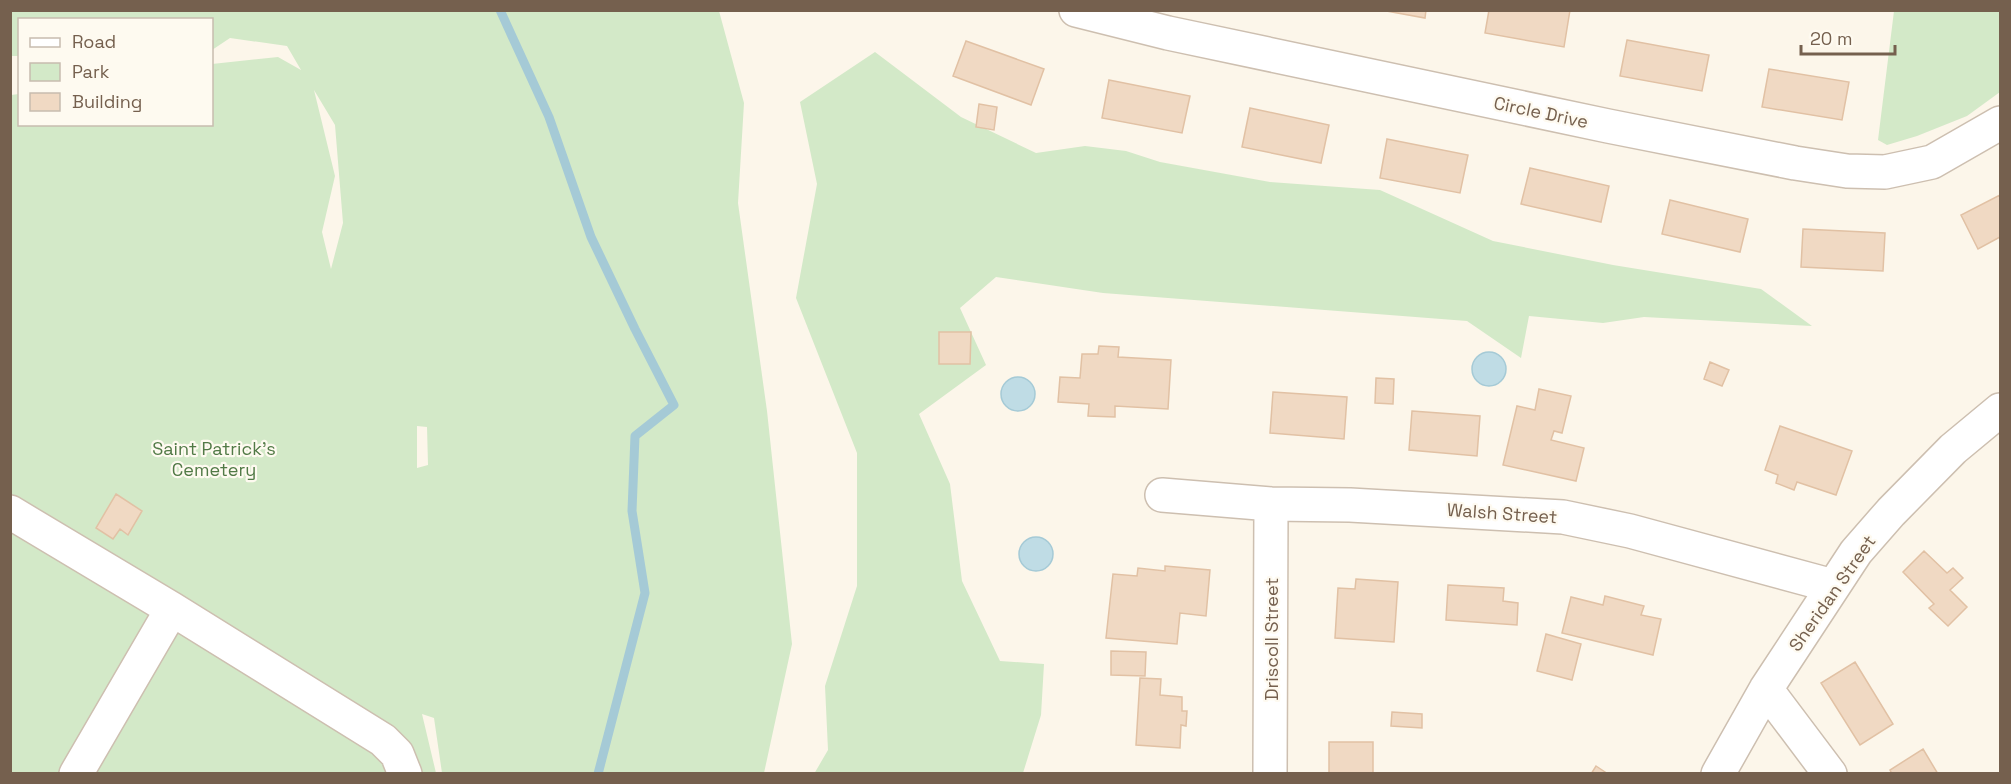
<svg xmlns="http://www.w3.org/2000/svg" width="2011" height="784" font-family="'Space Grotesk',sans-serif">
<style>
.green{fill:#d3e9c8;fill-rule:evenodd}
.water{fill:#bfdce5;stroke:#a5cad6;stroke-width:1.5}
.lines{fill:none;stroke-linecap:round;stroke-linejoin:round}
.stream{stroke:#a5cad6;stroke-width:9}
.building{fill:#f0d9c3;stroke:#e1c1a4;stroke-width:1.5}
.minor-casing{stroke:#cdbfb0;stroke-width:36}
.minor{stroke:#fff;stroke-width:33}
.labels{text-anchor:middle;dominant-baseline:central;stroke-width:4.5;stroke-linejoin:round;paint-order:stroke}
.street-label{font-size:18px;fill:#75604e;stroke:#fefaf0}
.park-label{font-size:18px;fill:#517a46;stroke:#fefaf0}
</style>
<rect width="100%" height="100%" fill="#fcf6ea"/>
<path class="green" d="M10,11h709l25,92 -6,100 29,208 25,233 -28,129h-322l-8,-55 -12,-4 14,59h-425v-678l8,-1 1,30h192v-60l66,-7 23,13 -14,-24 -57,-8 -18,12v-30h-192l-1,36h-8zM314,90l21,35 8,98 -12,46 -9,-37 13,-56zM417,426l10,1 1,38 -11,3z
M1894,11h106v81l-33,24 -50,20 -30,9 -9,-5z
M875,52l86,65 75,36 49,-7 41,5 34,11 110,20 110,8 113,51 120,24 148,24 51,37 -168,-9 -41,6 -74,-7 -8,42 -54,-37 -364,-28 -107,-16 -36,31 26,57 -67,49 31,70 12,97 38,80 44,3 -3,51 -18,58 -209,1 14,-24 -3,-64 32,-100v-133l-61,-155 21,-114 -17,-82z"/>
<path class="water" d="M1472 369a17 17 0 1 1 34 0a17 17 0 1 1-34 0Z
M1001 394a17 17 0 1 1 34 0a17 17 0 1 1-34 0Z
M1019 554a17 17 0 1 1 34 0a17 17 0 1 1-34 0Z"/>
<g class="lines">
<path class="stream" d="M500,10l49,107 42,120 44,92 39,76 -39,31 -3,75 13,82 -47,181"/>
</g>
<path class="building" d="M1381,10h45l-1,8z
M1489,10h81l-6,37 -79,-14z
M1627,40l82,15 -7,36 -82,-15z
M966,41l78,28 -13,36 -78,-29z
M1769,69l80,13 -7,38 -80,-13z
M1109,80l81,16 -8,37 -80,-15z
M979,104l18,3 -3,23 -18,-3z
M1250,108l79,17 -8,38 -79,-16z
M1387,139l81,16 -8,38 -80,-15z
M1530,168l79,18 -8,36 -80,-18z
M2000,195v42l-22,12 -17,-34z
M1670,200l78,19 -8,33 -78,-18z
M1803,229l82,4 -2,38 -82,-4z
M939,332h32l-1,32h-31z
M1099,346l20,1 -1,10 53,3 -3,49 -53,-3v11l-27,-1 1,-12 -31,-2 2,-25 20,1 2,-24h16z
M1710,362l19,8 -7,16 -18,-7z
M1376,378l18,1 -1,25 -18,-1z
M1539,389l32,7 -9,37 -8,-2 -3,9 33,8 -8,33 -73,-16 14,-59 18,4z
M1273,392l74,5 -3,42 -74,-6z
M1412,411l68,5 -3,40 -68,-6z
M1780,426l72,25 -16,44 -39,-13 -3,8 -18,-7 2,-8 -13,-5z
M116,494l26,17 -14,24 -8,-6 -7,10 -17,-11z
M1924,551l23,22 6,-5 10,10 -13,12 17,17 -19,19 -19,-18 5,-4 -31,-32z
M1165,566l45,4 -4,46 -26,-3 -3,31 -71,-6 7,-64 24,2 1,-8 27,3z
M1356,579l42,3 -4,60 -59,-4 3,-50 17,1z
M1448,585l56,3 -1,13 15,2 -1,22 -71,-5z
M1605,596l39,10 -3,9 20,4 -8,36 -91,-22 9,-36 32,8z
M1546,634l35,10 -9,36 -35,-9z
M1111,651l35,1 -1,24 -34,-1z
M1855,662l38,62 -33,21 -39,-62z
M1140,678l21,1 -1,16 22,2v14h5l-1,15 -5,-1 -1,23 -44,-3z
M1392,712l30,2v14l-31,-2z
M1329,742h44v32h-44z
M1923,749l15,25h-46l-2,-4z
M1596,766l12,8h-17z"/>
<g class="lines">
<defs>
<path id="minor" d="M1076,10l92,23 440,93 187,37 52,8 38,1 47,-10 68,-39
M1162,495l109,9 79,1 213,12 67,14 203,55
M10,512l162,97 211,131 14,14 8,20
M1766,689l64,85
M76,774l96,-165
M1270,774l1,-270
M1718,774l48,-85 90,-137 35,-40 62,-63 47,-39"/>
</defs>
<use href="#minor" class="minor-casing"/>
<use href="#minor" class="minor"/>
</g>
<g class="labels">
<g class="street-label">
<text transform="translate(1541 112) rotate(12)">Circle Drive</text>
<text transform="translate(1502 513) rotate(4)">Walsh Street</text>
<text transform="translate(1832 593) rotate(-55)">Sheridan Street</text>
<text transform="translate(1271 639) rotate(-90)">Driscoll Street</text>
</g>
<g class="park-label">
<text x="214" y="448">Saint Patrick's<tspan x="214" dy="21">Cemetery</tspan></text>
</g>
</g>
<rect width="2011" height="784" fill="none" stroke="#75604e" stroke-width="24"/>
<rect x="18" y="18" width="195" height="108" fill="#fefaf0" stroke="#c7bcaf" stroke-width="1.5"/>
<rect x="30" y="38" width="30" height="9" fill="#ffffff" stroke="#c7bcaf" stroke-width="1.5"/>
<text x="72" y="48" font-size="18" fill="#75604e">Road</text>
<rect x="30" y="63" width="30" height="18" fill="#d3e9c8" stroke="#c7bcaf" stroke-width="1.5"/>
<text x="72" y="78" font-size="18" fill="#75604e">Park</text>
<rect x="30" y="93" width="30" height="18" fill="#f0d9c3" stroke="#c7bcaf" stroke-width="1.5"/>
<text x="72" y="108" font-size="18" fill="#75604e">Building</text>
<path d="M1801 45v9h94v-9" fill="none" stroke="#75604e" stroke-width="3"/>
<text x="1810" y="45" font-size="18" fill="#75604e" stroke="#fefaf0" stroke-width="4.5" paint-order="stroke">20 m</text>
</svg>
